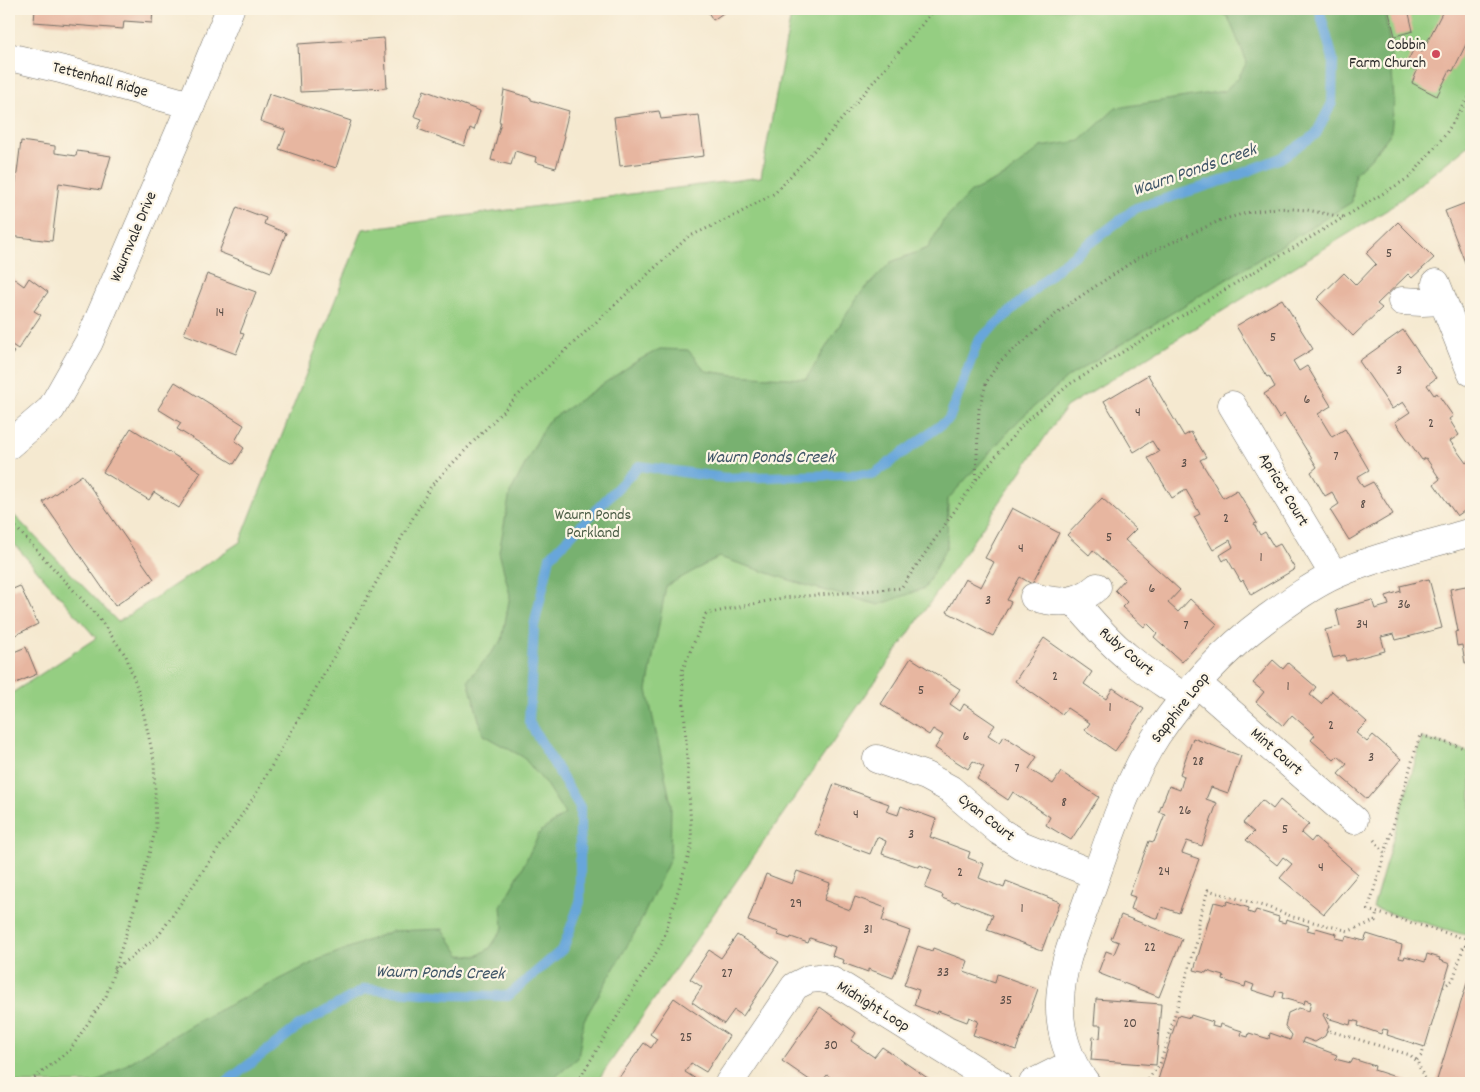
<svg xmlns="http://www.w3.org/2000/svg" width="1480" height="1092" font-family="Dekko,sans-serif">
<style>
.green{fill:#95ce82;stroke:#607c56}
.forest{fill:#78b170;stroke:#526e4e}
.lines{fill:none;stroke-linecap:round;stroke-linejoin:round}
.stream{stroke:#67a6da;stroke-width:10}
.building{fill:#e7b6a0}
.minor-casing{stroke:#726e65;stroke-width:29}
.tertiary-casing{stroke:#726e65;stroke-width:29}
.path{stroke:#726e65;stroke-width:3;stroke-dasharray:1 4;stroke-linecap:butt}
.minor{stroke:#fff;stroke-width:28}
.tertiary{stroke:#fff;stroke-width:28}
.poi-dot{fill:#d1495b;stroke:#fcf5e5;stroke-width:2}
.labels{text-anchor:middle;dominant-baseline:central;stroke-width:4.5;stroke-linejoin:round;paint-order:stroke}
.number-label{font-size:14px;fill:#5a4e48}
.poi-label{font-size:16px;fill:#2b2b2b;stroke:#fcf5e5;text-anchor:end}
.street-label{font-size:16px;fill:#2b2b2b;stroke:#fcf5e5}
.park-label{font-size:16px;fill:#4b5c45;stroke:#fcf5e5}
.water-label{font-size:18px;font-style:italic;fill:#405668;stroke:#fcf5e5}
</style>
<rect width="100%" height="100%" fill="#fcf5e5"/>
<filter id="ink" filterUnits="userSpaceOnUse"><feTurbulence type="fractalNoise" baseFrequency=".02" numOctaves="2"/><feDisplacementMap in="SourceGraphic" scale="10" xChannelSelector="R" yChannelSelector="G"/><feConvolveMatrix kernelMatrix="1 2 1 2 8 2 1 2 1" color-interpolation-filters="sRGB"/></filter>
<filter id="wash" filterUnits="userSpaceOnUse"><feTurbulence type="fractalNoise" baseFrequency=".0096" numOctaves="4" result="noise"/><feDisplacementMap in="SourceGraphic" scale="20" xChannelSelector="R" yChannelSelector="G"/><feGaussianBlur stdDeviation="1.12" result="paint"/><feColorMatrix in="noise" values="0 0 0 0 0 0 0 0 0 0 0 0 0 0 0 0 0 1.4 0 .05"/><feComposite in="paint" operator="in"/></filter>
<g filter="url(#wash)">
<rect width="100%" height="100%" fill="#f5e9d0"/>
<path class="green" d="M792,9h679v134l-84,67 -321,197 -470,676h-587v-388l87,-57 -87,-100v-28l109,112 122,-80 123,-313 398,-52z
M1422,738l49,15v162l-6,20 -92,-27z"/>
<path class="forest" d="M1216,9h168l6,37 4,54 -3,33 -21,26 -15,14 -3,29 -284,175 -49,43 -71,79 -1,47 -22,42 -46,17 -71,-19 -89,-29 -53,29 -19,104 24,114 -1,55 -32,68 -54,93 -6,38 -30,25h-452l102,-62 120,-61 74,-29 51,-2 17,26 17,1 13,-8 13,-20 -2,-22 17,-30 22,-44 25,-18 -20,-31 -22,-26 -40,-22 -15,-55 34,-40 8,-45 -11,-43 11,-59 37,-71 90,-61 23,-12 28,1 18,21 29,4 71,4 52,-83 33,-34 37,-14 15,-27 28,-29 35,-17 35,-28 39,-6 36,-33 108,-17 14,-13 9,-16 -19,-45z"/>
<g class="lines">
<path class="stream" d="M225,1083l74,-57 66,-37 86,6 57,1 55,-47 17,-47v-95l-51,-85 5,-96 16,-69 89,-91 86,12 149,-4 75,-55 29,-78 82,-75 76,-58 92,-29 53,-21 35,-24 16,-31 1,-44 -14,-50"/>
</g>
<g id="blocks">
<path class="building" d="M35,9h118l-1,14 -28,-2 -1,8 -89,-7z
M706,9h23l-16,11z
M1388,9h20l5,22 -18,5z
M1444,9h27l-3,7 3,3v15l-18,37 -3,-1 -13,26 -25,-13 5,-12 -11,-6 8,-17 8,4z
M384,38l3,50 -87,4 -2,-48z
M424,90l56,21 -6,19 -4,-2 -6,18 -46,-17 4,-10 -8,-3z
M504,90l27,8v2l38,11 -6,24 2,1 -9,32 -21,-6 1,-5 -21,-6 -4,14 -20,-5 10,-38h-2z
M269,94l82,27 -15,47 -57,-19 7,-19 -26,-9z
M659,111l2,8 38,-4 5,41 -84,10 -6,-49z
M21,141l34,5v7l21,3 1,-5 34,5 -10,34 -42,-7 -7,58 -43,-5z
M1471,201v63l-5,1 -21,-54z
M237,207l29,11 -2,6 22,9 -15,39 -52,-20z
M1398,222l36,36 -22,20 -4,-4 -31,30 5,4 -29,28 -36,-37 27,-26 12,12 20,-21 -10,-11z
M207,274l49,18 -16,41 4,1 -8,20 -52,-20z
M9,275l15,11 5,-8 19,14 -14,19 7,4 -23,34 -9,-6z
M1282,299l31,50 -20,12 6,10 8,-5 24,40 -13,8 14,23 13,-8 24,41 -12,7 6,10 10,-5 20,32 -44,26 -19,-30 9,-6 -7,-12 -7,4 -14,-24 6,-5 -33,-53 -5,4 -15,-24 11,-7 -6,-11 -2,1 -31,-51z
M1403,330l33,48 -9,7 7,10 3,-2 16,23 -4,3 10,16 -9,6 16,22 5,-4v47l-14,10 -23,-32 6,-5 -14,-21 -4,2 -27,-38 15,-10 -7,-10 -11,7 -33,-48z
M9,348l5,4 -5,7z
M1148,375l36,61 7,-4 15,25 -6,3 23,38 14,-8 20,33 -3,1 6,11 5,-3 9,15 6,-3 15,25 -44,26 -8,-15 -2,2 -14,-24 -4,3 -3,-6 13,-8 -3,-7 -17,10 -19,-33 6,-3 -14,-24 -14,8 -24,-40 11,-6 -7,-11 -18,11 -30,-51z
M175,382l69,43 -9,16 9,7 -10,16 -57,-35 4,-6 -23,-14z
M131,428l70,44 -22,36 -25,-16 -5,8 -46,-28z
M82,475l72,104 -39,27 -72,-104z
M1102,498l34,31 -11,11 55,50 -12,13 10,9 12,-13 27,25 -35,38 -28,-25 3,-4 -10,-10 -3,4 -22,-20 5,-5 -12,-12 10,-11 -32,-29 -4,5 -22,-20z
M1012,508l47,25 -27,51 -12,-7 -13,23 4,2 -18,34 -46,-24 18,-33 16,8 13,-25 -9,-4z
M9,579l4,10 7,-3 18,38 -29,14z
M1429,579l13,49 -46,12 -2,-6 -13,3 4,14 -39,10 -1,-6 -12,3 -8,-28 15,-4 -4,-16 36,-10 3,9 14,-4 -3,-9 15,-5 -1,-5z
M1471,585v77l-6,1 -3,-18 -5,1 -2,-14 3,-1 -8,-42z
M1044,638l48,34 -8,12 22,15 7,-11 31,21 -29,42 -30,-21 5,-7 -23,-15 -5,6 -47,-33z
M26,647l11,27 -28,12v-32z
M911,658l49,31 -10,15 10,7 4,-7 31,21 -7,10 12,8 4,-7 33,21 -8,12 24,15 8,-12 38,25 -28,43 -25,-15 4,-8 -37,-25 -5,8 -31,-21 7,-12 -11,-6 -5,8 -33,-21 8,-13 -10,-6 -4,6 -48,-31z
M1273,660l10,9 5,-6 28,24 -6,8 11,9 11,-13 35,31 -11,11 11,9 6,-7 28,24 -34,40 -29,-25 9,-10 -9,-8 -4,4 -23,-20 4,-5 -23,-20 -9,11 -27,-24 8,-10 -11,-9z
M1193,738l48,18 -13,37 -17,-6 -5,12 11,4 -15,43 -15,-5 -5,12 17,6 -20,54 -17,-6 -4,12 -27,-10 4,-12 -6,-2 20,-54 5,1 11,-28 -6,-2 10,-26 11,4 4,-14 -4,-2z
M834,784l55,20 -3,7 12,4 3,-9 35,13 -6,18 40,15 -2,6 16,6 -5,14 25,10 2,-7 54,21 -18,48 -55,-20 6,-15 -37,-14 -1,2 -13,-5 1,-3 -18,-7 7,-18 -12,-5 -1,2 -37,-13 4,-13 -9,-4 -7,17 -55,-20z
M1262,800l11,9 7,-9 29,24 -8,9 10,9 4,-5 43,37 -34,40 -44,-36 12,-14 -9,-7 -6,8 -31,-25 8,-8 -11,-9z
M797,871l33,12 -6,17 26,10 5,-13 31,11 -4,13 28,10 -17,47 -25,-9v3l-25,-9 1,-3 -12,-4 3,-9 -25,-9 -2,5 -17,-6 -1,2 -12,-4 1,-3 -31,-11 18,-47 26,10z
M1228,901l21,7 -1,4 6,2 2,-4 23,7 -1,4 7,2 1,-4 23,7 -2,4 8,2 1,-4 21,6 -1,4 9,2 1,-4 18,5 3,-7 35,11 -3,13 5,1 1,-3 20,6 2,-8 13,4 -1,2 11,4 -25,83 -38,-12 1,-5 -5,-1 -2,5 -23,-8 1,-4 -8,-2 -1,5 -23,-7 2,-3 -5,-2 -1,2 6,11 -4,10 -10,6 -11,-4 -2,4 35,13 -2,4 16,4 2,-4 22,7 -1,4 34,11 -1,2h-227l-9,-3 -1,3h-13l21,-68 12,3 1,-3 22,7 -1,4 7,2 1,-4 22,7 -1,4 7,2 1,-4 20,6 1,-6 20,7 2,-5 -7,-9 3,-13 11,-5 10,3 2,-9 -6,-2 -1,4 -22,-6 1,-5 -7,-2 -2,6 -22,-7 2,-5 -8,-3 -1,5 -22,-7 1,-4 -17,-5 -1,2 -12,-3 20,-68 12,3z
M1121,915l61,24 -23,58 -61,-24 8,-22 8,3 5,-12 -8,-3z
M737,935l42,27 -36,54 -9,-6 -10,14 -32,-22 10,-15 -12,-8 19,-29 12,8z
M918,946l14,5 1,-3 35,13 -4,11 31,11 2,-9 41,15 -22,61 -43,-15 5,-14 -9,-4 -2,5 -29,-11 -1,3 -23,-9 5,-15 -15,-5z
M1471,970v113h-35z
M674,998l55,38 -23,36 -15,-9 -6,9 14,9 -1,2h-83l29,-40 7,5 6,-9 -7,-5z
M1096,999l65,5 -5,61 -65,-5 2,-23 7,1 1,-13h-7z
M820,1007l36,26 -5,8 23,16 8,-10 50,34 -2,2h-92l-11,-8 -6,8h-7l-32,-22z"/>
</g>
</g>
<g filter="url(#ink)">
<use href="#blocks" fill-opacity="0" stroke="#726e65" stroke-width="1"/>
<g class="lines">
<defs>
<path id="minor" d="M9,57l55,13 127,35
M1436,283l35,89
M1402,301l20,1 21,-1
M1232,405l102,170
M1034,597c24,7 44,7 63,-10
M1073,600c18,21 36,42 57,59 17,14 37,26 55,39
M1198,684l156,136
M877,759l49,17 24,13 49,42 22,14 75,30
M729,1083l66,-97 14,-7 10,-1 11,2 15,8 152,95
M1033,1083l40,-20
M1086,1083c-18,-22 -27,-53 -26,-81 1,-38 17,-71 29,-106 18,-51 38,-116 68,-161 29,-43 67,-85 109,-116 22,-16 46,-34 71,-45 40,-18 92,-29 134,-42"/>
<path id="tertiary" d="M9,445l42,-36 38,-67 102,-237 39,-96"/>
</defs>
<use href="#minor" class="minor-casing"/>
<use href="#tertiary" class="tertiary-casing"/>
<path class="path" d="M976,479l3,-70 7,-26 13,-21 64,-54 75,-50 83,-38 29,-8 28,-4 29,2 36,7
M9,520l89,97 28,39 13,37 15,67 2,68 -22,81 -28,87 -36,54 -42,33
M1471,750l-51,-15 -52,175 99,29 4,-15
M1374,840l10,12
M114,970l45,-35 95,-138 177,-311 95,-99 162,-150 48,-22 39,-22 55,-60 105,-124
M1443,987l10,-7 11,-35 7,2
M1330,1031l80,24 7,6 9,22
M1417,1060l5,-5 2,-8
M572,1083l9,-7 81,-133 30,-98 -10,-174 24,-57 76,-16 119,-10 75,-108 48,-57 46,-39 340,-207 35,-42 26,-41
M1145,1083l15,-19 38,-126v-15l10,-33 62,18 23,9 56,14 26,-10 2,-9"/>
<use href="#minor" class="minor"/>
<use href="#tertiary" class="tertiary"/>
</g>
</g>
<circle class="poi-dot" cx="1436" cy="54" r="5"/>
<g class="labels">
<g class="number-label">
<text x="1389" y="254">5</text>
<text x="220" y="313">14</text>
<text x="1273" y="338">5</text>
<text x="1399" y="371">3</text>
<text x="1307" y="400">6</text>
<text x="1138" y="413">4</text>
<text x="1431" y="424">2</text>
<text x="1336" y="457">7</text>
<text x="1184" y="464">3</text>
<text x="1363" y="505">8</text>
<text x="1226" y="519">2</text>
<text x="1109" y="538">5</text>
<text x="1021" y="549">4</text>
<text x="1261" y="558">1</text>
<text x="1152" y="589">6</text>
<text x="988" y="601">3</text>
<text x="1404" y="605">36</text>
<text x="1362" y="625">34</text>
<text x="1186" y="626">7</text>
<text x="1055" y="677">2</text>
<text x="1288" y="687">1</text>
<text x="921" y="691">5</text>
<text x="1110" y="708">1</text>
<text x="1331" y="726">2</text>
<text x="966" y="737">6</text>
<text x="1371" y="758">3</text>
<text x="1198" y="762">28</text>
<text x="1017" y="769">7</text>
<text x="1064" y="803">8</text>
<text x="1185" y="811">26</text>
<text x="856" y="815">4</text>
<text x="1285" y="830">5</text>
<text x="911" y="835">3</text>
<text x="1321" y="868">4</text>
<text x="1164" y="872">24</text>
<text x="960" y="873">2</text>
<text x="796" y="904">29</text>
<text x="1022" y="909">1</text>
<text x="868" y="930">31</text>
<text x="1150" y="948">22</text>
<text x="943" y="973">33</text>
<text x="727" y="974">27</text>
<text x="1006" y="1001">35</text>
<text x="1130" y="1024">20</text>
<text x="686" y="1038">25</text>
<text x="831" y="1046">30</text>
</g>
<g class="poi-label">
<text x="1426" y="45">Cobbin<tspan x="1426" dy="18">Farm Church</tspan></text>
</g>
<g class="street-label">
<text transform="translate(100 80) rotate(15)">Tettenhall Ridge</text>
<text transform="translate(134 237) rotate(-67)">Waurnvale Drive</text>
<text transform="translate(1283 490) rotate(59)">Apricot Court</text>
<text transform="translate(1126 652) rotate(40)">Ruby Court</text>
<text transform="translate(1181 708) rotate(-52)">Sapphire Loop</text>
<text transform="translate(1276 752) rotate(41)">Mint Court</text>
<text transform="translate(986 818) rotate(38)">Cyan Court</text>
<text transform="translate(873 1007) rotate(32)">Midnight Loop</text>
</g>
<g class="park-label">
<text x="593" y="515">Waurn Ponds<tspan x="593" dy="18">Parkland</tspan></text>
</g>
<g class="water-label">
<text transform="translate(1195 171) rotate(-19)">Waurn Ponds Creek</text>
<text x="770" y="458">Waurn Ponds Creek</text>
<text transform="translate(440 974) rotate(1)">Waurn Ponds Creek</text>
</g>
</g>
<rect width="1480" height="1092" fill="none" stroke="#fcf5e5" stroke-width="30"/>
</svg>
